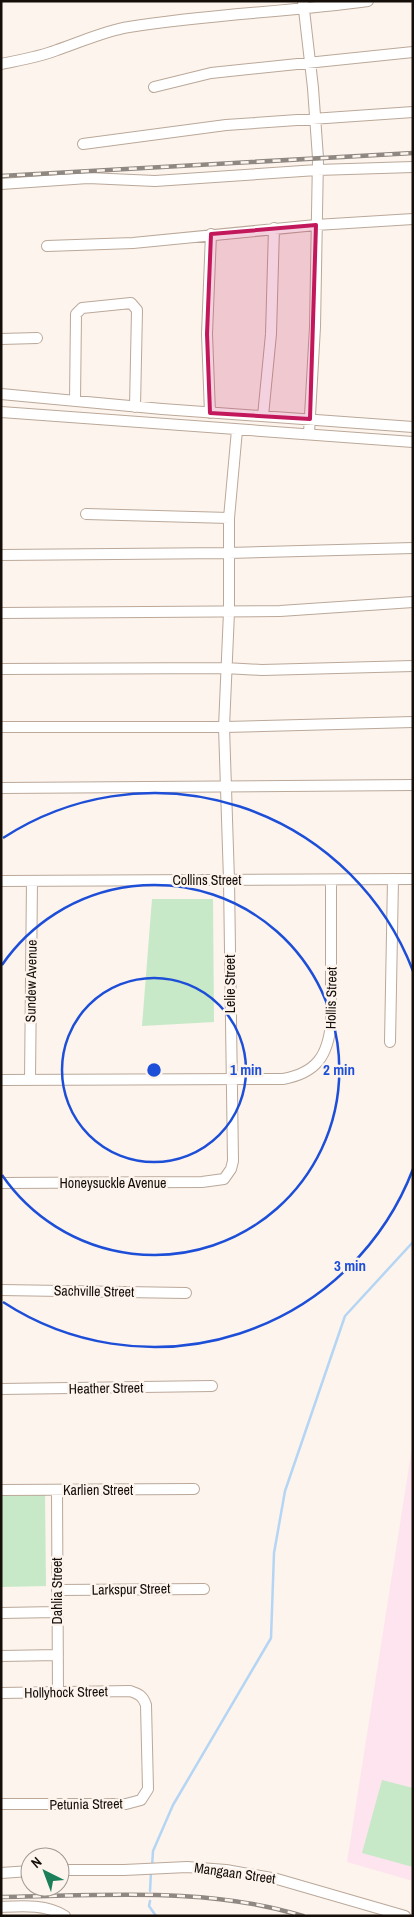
<svg xmlns="http://www.w3.org/2000/svg" width="414" height="1917" font-family="'Archivo Narrow',sans-serif">
<style>
.education{fill:#fde4ee}
.green{fill:#c7e9c7}
.lines{fill:none;stroke-linecap:round;stroke-linejoin:round}
.stream{stroke:#b5d5f4;stroke-width:2.5}
.minor-casing{stroke:#bba899;stroke-width:12}
.minor{stroke:#fff;stroke-width:10}
.rail-casing{stroke:#8f8882;stroke-width:4.5}
.rail{stroke:#fcf4ed;stroke-width:2.5;stroke-dasharray:8;stroke-linecap:butt}
.marked{fill:#c2185b;fill-opacity:0.2;stroke:#c2185b;stroke-width:4;stroke-linejoin:round}
.ring{fill:none;stroke:#1d4ed8;stroke-width:2.5}
.labels{text-anchor:middle;dominant-baseline:central;stroke-width:5;stroke-linejoin:round;paint-order:stroke}
.street-label{font-size:14px;fill:#140d08;stroke:#fcf4ed}
.centre{fill:#1d4ed8;stroke:#fcf4ed;stroke-width:2.5}
.ring-label{font-size:15px;text-anchor:middle;font-weight:bold;fill:#1d4ed8;stroke:#fcf4ed;stroke-width:5;stroke-linejoin:round;paint-order:stroke}
</style>
<rect width="100%" height="100%" fill="#fcf4ed"/>
<path class="education" d="M413,1441v440l-66,-19z"/>
<path class="green" d="M152,899h61l1,123 -72,4z
M45,1495l1,91 -45,1v-91z
M382,1780l31,8v79l-51,-14z"/>
<g class="lines">
<path class="stream" d="M152,1867l1,-16 20,-46 98,-167 3,-85 11,-62 60,-175 68,-74
M150,1891l1,-19
M150,1901l-1,5 7,10"/>
<defs>
<path id="minor" d="M303,1l10,87 5,70 -3,169 -6,106
M1,64c19,-4 38,-7 56,-14 24,-8 47,-19 72,-23 80,-13 160,-15 239,-26
M154,87l57,-14 202,-21
M83,144l143,-19 187,-13
M1,184l87,-6 67,3 162,-11 96,-3
M47,246l86,-3 183,-18 97,-6
M1,339l36,-1
M1,394l161,15 251,18
M75,401l1,-87 6,-6 49,-5 6,7 -2,97
M1,412l412,30
M210,413l-3,-79 4,-100
M263,416l8,-82 3,-106
M86,514l143,4
M1,555l227,-2 185,-5
M1,613l279,-2 133,-9
M1,669l224,-1 37,2 151,-4
M1,727h223l189,-5
M1,788l412,-3
M1,881l412,-2
M390,1042l3,-163
M1,1080l282,-1c33,-6 45,-23 48,-56v-143
M30,1080l2,-199
M1,1183l201,-1 22,-3 7,-10 2,-8 -4,-281 -5,-153 5,-115v-94l8,-88
M1,1290l185,3
M1,1389l211,-3
M1,1490l193,-1
M57,1490l1,203
M57,1590l147,-1
M1,1613l56,-1
M1,1656l57,-1
M1,1693l129,-2c9,3 13,5 16,14l2,84 -7,11 -15,4h-125
M60,1870h64l63,-3 39,3 51,9 128,37
M1,1873l29,-2
M1,1907c21,-1 45,-3 64,9"/>
</defs>
<use href="#minor" class="minor-casing"/>
<use href="#minor" class="minor"/>
<defs>
<path id="rail" d="M1,176l412,-23
M1,1897c100,-1 205,-11 302,19"/>
</defs>
<use href="#rail" class="rail-casing"/>
<use href="#rail" class="rail"/>
</g>
<path class="marked" d="M316,225l-6,194 -100,-6 -3,-79 4,-100z"/>
<g class="ring">
<circle cx="154" cy="1070" r="92"/>
<path d="M2 965A185 185 0 1 1 2 1175"/>
<path d="M413 1169A277 277 0 0 1 3 1302M3 838A277 277 0 0 1 413 971"/>
</g>
<g class="labels">
<g class="street-label">
<text x="207" y="880">Collins Street</text>
<text transform="translate(31 981) rotate(-89)">Sundew Avenue</text>
<text transform="translate(230 984) rotate(-90)">Lelie Street</text>
<text transform="translate(331 998) rotate(-89)">Hollis Street</text>
<text x="113" y="1183">Honeysuckle Avenue</text>
<text transform="translate(94 1291) rotate(1)">Sachville Street</text>
<text transform="translate(106 1388) rotate(-1)">Heather Street</text>
<text x="98" y="1490">Karlien Street</text>
<text transform="translate(131 1589) rotate(-1)">Larkspur Street</text>
<text transform="translate(57 1591) rotate(-90)">Dahlia Street</text>
<text transform="translate(66 1692) rotate(-1)">Hollyhock Street</text>
<text transform="translate(86 1804) rotate(-1)">Petunia Street</text>
<text transform="translate(235 1873) rotate(8)">Mangaan Street</text>
</g>
</g>
<circle cx="154" cy="1070" r="8" class="centre"/>
<g class="ring-label">
<text x="246" y="1075">1 min</text>
<text x="339" y="1075">2 min</text>
<text x="350" y="1271">3 min</text>
</g>
<rect width="414" height="1917" fill="none" stroke="#140d08" stroke-width="5"/>
<g transform="translate(45 1872) rotate(318)"><circle r="24" fill="#fcf4ed" stroke="#9f9891"/>
<path d="M0-4L9 19L0 12L-9 19Z" fill="#1b8059"/>
<text y="-8" font-size="14" font-weight="bold" text-anchor="middle" fill="#140d08">N</text>
</g>
</svg>
